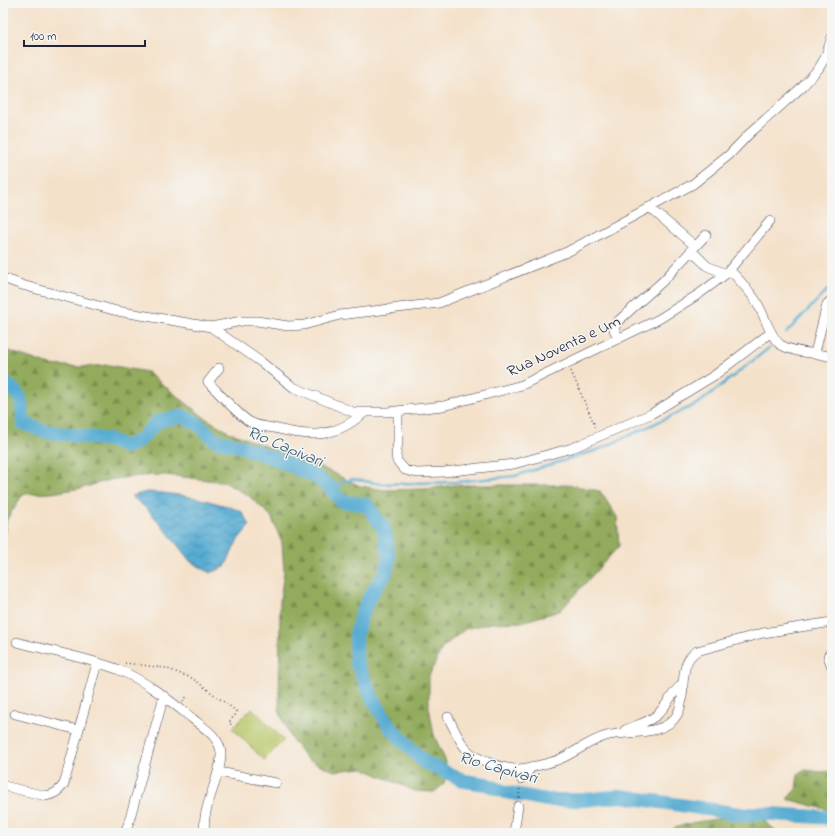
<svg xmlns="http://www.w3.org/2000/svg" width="835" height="836" font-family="'Indie Flower',sans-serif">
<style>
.forest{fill:url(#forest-firs);stroke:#5a664c}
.green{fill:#b8c668;stroke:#6d7452}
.water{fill:url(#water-waves);stroke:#3c6786}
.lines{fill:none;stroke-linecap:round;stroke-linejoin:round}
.stream{stroke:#56acd2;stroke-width:2.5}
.river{stroke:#56acd2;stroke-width:14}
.minor-casing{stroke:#423f50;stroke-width:10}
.path{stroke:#423f50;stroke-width:1.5;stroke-dasharray:1 3;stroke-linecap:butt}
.minor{stroke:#fff;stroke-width:9}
.labels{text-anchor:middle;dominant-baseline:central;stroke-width:3;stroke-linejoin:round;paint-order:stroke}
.street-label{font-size:16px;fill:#22223b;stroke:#f6f6f2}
.water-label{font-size:17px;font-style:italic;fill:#375977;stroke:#f6f6f2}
</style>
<defs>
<pattern id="forest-firs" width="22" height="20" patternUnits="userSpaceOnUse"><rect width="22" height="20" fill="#92ab5c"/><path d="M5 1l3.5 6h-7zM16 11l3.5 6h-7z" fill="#778b4d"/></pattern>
<pattern id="water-waves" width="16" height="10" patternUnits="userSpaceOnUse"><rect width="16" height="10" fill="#56acd2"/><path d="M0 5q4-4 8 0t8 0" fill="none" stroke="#478cac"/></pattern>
</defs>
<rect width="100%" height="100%" fill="#f6f6f2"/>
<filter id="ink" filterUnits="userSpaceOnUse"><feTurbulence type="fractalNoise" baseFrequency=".025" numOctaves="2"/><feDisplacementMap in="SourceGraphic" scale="8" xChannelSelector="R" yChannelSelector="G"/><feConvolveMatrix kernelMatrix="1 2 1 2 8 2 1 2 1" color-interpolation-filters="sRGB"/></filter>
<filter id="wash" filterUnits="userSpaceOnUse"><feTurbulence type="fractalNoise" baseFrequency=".012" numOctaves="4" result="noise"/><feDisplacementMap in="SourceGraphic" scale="16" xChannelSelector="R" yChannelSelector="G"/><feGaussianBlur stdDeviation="0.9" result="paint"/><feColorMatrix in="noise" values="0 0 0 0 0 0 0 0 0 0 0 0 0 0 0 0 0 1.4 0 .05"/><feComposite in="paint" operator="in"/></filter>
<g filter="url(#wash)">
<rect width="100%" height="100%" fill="#f4e1ca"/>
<path class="forest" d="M3,349l47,16 30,2 29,-2 38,7 58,46 24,14 36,14 30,9 65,31 25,4 41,-1 29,-4h116l29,6 17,26 2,29 -59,65 -39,11 -29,1 -27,6 -23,19 -13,28v31l5,28 12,27 -2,22 -10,8 -19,-1 -53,-23 -28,3 -27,-12 -17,-22 -11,-27 1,-110 4,-28 -2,-29 -11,-27 -22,-20 -25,-14 -58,-7 -28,1 -29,4 -27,8 -30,5 -29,1 -16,25 -4,20z
M806,770l15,2 11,-1v40l-45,-12 9,-10 2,-15z
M756,813l20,18 6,2h-116c21,-15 64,-13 90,-20z"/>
<path class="green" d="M252,708l32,32 -20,20 -32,-32z"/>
<path class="water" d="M147,492c32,1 64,8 94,19l9,14 -13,16 -12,26 -15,6 -20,-12 -29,-37 -15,-16 -15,-12z"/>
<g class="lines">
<path class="stream" d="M786,333l46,-48
M330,487l22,-8 29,5 75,-2 59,-6 85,-27 99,-46 70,-55"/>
<path class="river" d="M3,382c19,12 20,18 20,41l20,8 66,9 17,7 14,-7 18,-19 25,-5 15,8 17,16 22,5 39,14 40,18 14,10 11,14 26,4 17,24 5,29 -3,14 -16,24 -10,22 -4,17v26l15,35 19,31 34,35 41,19 21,3 19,8 41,8h37l38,-4 125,19 11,-2 75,5"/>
</g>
</g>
<g filter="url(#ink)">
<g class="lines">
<defs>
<path id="minor" d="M649,207l45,38
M691,250l16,16 19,8
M730,270c8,9 17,18 24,28 10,13 15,39 27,47 15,9 35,7 51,12
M3,278l19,7 95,26 94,16 31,-6h15l31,5 16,-1 36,-10 99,-12 128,-51 126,-68 36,-29 20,-21 54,-48 16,-18 6,-10 7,-21
M211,327l50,35 32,25 60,25h34l56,-6 79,-21 137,-66 40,-25 27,-20 44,-53
M619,339l-5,-9 3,-8 46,-41 43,-46
M815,353l12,-49 5,-4
M219,368l-11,14c10,10 31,34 42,40 7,4 17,5 24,6 38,10 61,10 91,-16
M398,411v31l-2,13 1,6 8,9 12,3 27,-1 70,-8 58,-16 79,-34 64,-39 55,-42
M17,642c33,9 68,15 100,27 29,12 52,31 76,50 11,9 27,18 28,34 1,23 -23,62 -15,80
M832,650l-4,6 4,11
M15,714l63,16
M448,717c6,11 11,25 20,34 9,9 38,19 51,18 10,-1 32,-6 41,-10 16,-7 29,-18 46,-23 21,-6 58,1 71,-21 11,-18 -1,-52 20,-64l66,-18 69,-11
M625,730c11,-5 22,-7 32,-15 10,-9 15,-23 26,-32
M510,768l7,5 4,6 12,-13
M219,772l57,11
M4,786l42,10c9,-2 13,-5 18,-12l33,-121
M124,833l4,-8 36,-129
M514,833l4,-27"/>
</defs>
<use href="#minor" class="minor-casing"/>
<path class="path" d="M571,371l25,57
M125,663l40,5 27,10 44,33v3l-7,8 4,5
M183,701l5,-6
M519,798l1,-12"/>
<use href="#minor" class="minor"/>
</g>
</g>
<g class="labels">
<g class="street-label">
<text transform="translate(564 347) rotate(-25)">Rua Noventa e Um</text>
</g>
<g class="water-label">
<text transform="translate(285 447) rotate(23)">Rio Capivari</text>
<text transform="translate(498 768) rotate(16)">Rio Capivari</text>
</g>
</g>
<rect width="835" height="836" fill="none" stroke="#f6f6f2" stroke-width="16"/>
<path d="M24 40v6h121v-6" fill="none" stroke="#22223b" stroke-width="2"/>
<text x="30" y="40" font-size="12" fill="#22223b" stroke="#f6f6f2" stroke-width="3" paint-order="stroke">100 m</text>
</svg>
